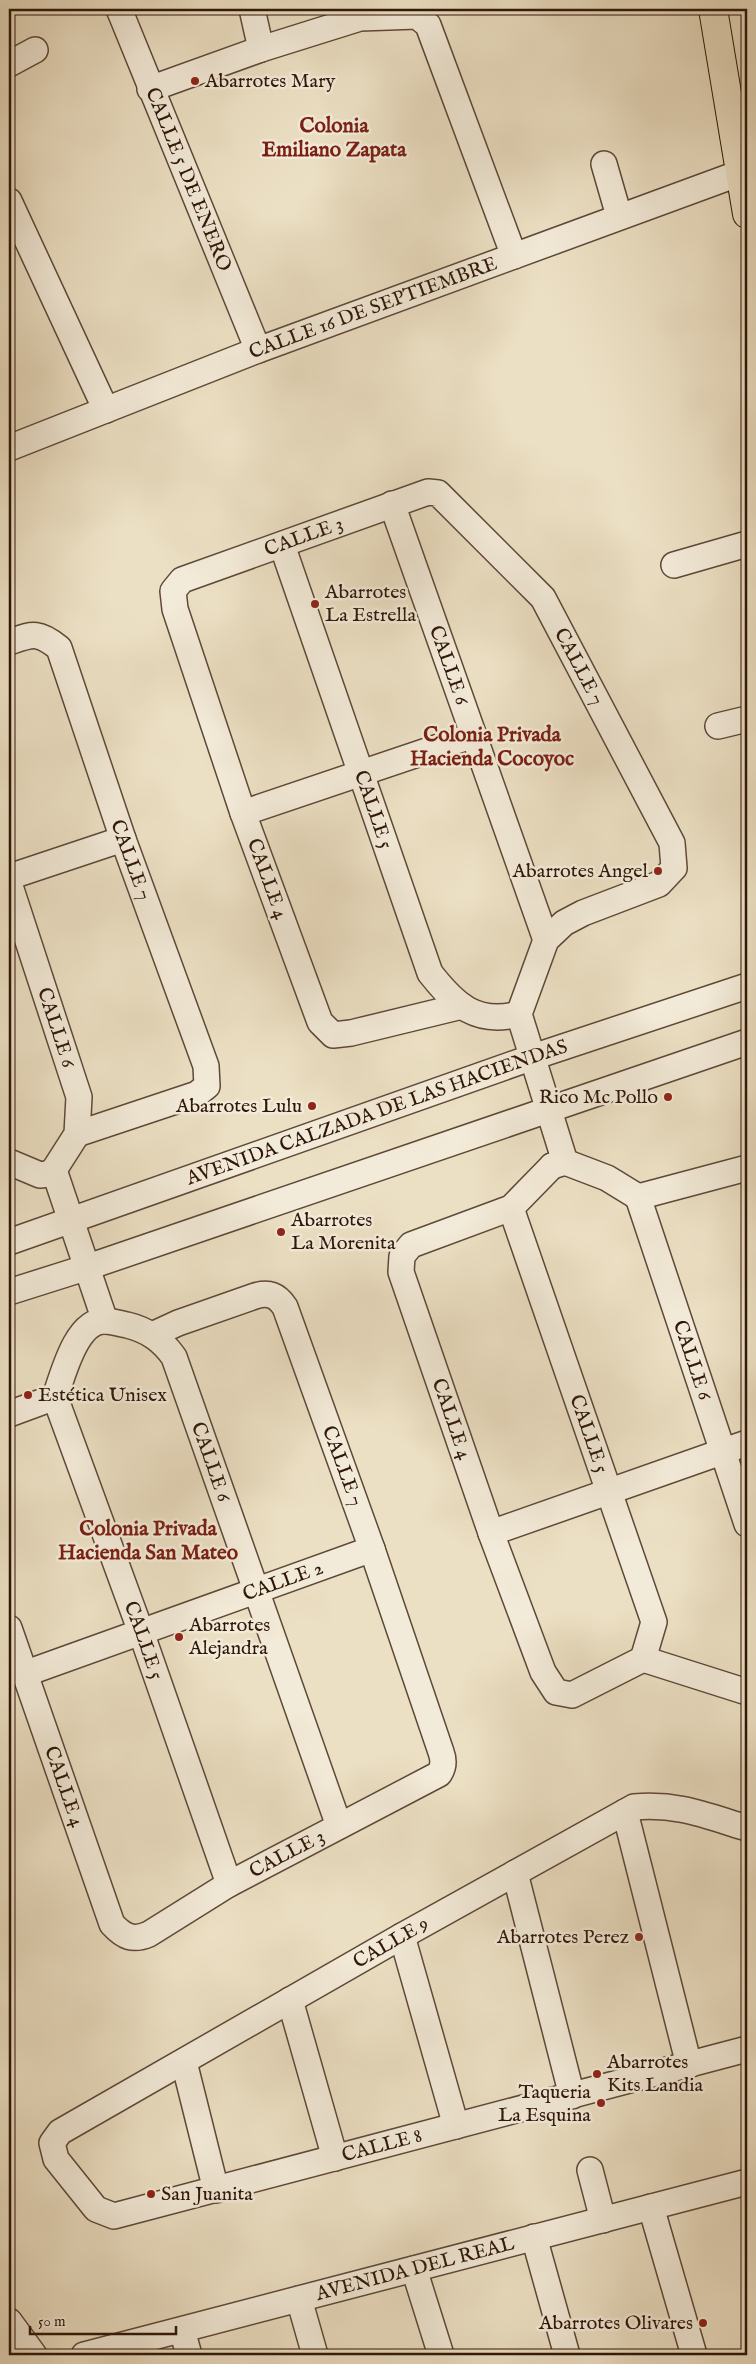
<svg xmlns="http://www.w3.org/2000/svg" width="756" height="2364" font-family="'IM FELL English',serif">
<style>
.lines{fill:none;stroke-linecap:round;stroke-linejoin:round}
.minor-casing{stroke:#5e4838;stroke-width:28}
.major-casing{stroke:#2e1609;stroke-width:30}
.minor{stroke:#f3ebd9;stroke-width:25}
.major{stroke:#ece0c4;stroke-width:28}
.poi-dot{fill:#8f2418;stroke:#f3ebd9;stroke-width:2}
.labels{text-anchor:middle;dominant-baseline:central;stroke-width:5;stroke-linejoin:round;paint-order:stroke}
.poi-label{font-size:20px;fill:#2e1609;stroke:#f3ebd9;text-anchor:start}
.street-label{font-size:20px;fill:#2e1609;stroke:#f3ebd9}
.neighbourhood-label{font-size:21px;font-weight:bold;fill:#7a1f14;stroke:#f3ebd9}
</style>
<rect width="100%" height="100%" fill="#ece0c4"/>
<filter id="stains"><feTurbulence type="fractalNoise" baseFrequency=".004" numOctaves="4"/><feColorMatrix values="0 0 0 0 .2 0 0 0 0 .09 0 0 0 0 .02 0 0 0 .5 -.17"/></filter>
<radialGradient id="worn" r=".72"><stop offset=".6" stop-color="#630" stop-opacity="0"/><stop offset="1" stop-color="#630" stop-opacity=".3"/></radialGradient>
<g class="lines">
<defs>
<g id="minor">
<path id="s1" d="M119,9l139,341"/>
<path d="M252,9l9,40"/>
<path d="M9,64l26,-14"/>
<path d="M150,89l111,-40 99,-31 57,-2 11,9 86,231"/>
<path d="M604,164l15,52"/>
<path d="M9,201l97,209"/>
<path id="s2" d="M9,448l249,-98 482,-177"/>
<path id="s3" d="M392,504l154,436"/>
<path id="s4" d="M282,545l148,428c25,32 46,52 89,41"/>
<path d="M674,565l73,-21"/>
<path id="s5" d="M9,642c24,-8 29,-11 50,6l64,191 83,227 1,20 -10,8 -120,40"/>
<path d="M718,726l29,-7"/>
<path d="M243,813l231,-78"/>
<path d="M9,877l114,-38"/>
<path id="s6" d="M9,883l70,214 -2,37 -23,36 -6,4 -8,1 -31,-13"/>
<path id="s7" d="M462,1006l-111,27 -18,2 -13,-13 -77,-209 -68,-204 -2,-18 9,-11 246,-88 10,1 105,105 129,245 2,25 -15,16 -76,29 -19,10 -18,17 -27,74 46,148"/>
<path id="s8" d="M552,1166l-41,42 -100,37 -9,11 -1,16 90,261 52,139 13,20 16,3 71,-36 104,33"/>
<path d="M552,1166l13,-4 42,16 31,19 109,-29"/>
<path d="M54,1170l51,151"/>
<path id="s9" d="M638,1197l109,327"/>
<path id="s10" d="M511,1208l143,414 -11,37"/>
<path id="s11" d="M9,1242l524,-185 214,-71"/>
<path d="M9,1292l79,-25 659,-225"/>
<path id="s12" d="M55,1397c8,-22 21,-77 50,-76 7,0 15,3 22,4 21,5 35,15 47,32l165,469"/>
<path id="s13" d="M55,1397l86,235 88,252"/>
<path d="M9,1414l46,-17"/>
<path d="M491,1533l256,-90"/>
<path id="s14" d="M9,1628l103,296c12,13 21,17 37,10l80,-50 210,-110c5,-7 5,-14 2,-22l-69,-203 -87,-242c-8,-12 -16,-15 -30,-11l-77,27 -26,12"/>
<path id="s15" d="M24,1674l348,-125"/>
<path d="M625,1812l64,253"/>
<path id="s16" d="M747,1828c-40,-12 -69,-25 -113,-21l-232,129 -342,196 -8,11 4,16 40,50 18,7 633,-167"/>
<path d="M515,1873l57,223"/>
<path d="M402,1936l54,190"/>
<path d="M290,2000l45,158"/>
<path d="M184,2062l32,128"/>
<path d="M590,2170l13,50"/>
<path d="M651,2207l43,148"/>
<path d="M534,2237l33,118"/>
<path d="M414,2269l27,86"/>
<path d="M299,2299l16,56"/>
<path d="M9,2321l25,34"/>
<path d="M182,2330l7,25"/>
<path id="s17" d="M84,2355l663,-173"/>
</g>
<path id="major" d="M713,9l34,205"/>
</defs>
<use href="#minor" class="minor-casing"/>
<use href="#major" class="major-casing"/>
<use href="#minor" class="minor"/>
<use href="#major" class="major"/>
</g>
<g class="poi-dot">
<circle cx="195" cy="81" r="5"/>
<circle cx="315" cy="604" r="5"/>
<circle cx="658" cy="871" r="5"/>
<circle cx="668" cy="1097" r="5"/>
<circle cx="312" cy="1106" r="5"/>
<circle cx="281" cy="1232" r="5"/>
<circle cx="28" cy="1395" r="5"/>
<circle cx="179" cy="1637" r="5"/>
<circle cx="639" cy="1937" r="5"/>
<circle cx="597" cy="2074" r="5"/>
<circle cx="601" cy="2103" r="5"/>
<circle cx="151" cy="2194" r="5"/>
<circle cx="703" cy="2323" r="5"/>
</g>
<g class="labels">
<g class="poi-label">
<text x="205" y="81">Abarrotes Mary</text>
<text x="325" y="592">Abarrotes<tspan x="325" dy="23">La Estrella</tspan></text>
<text x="648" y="871" text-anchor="end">Abarrotes Angel</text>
<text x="658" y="1097" text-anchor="end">Rico Mc Pollo</text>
<text x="302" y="1106" text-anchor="end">Abarrotes Lulu</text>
<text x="291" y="1220">Abarrotes<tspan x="291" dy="23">La Morenita</tspan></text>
<text x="38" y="1395">Estética Unisex</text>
<text x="189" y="1625">Abarrotes<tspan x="189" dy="23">Alejandra</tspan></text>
<text x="629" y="1937" text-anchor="end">Abarrotes Perez</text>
<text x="607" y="2062">Abarrotes<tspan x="607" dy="23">Kits Landia</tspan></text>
<text x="591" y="2092" text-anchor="end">Taqueria<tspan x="591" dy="23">La Esquina</tspan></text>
<text x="161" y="2194">San Juanita</text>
<text x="693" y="2323" text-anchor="end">Abarrotes Olivares</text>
</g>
<g class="street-label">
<text stroke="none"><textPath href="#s1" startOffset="184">CALLE 5 DE ENERO</textPath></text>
<text stroke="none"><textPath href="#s2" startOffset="390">CALLE 16 DE SEPTIEMBRE</textPath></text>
<text stroke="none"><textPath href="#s7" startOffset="750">CALLE 3</textPath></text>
<text stroke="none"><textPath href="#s3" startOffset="171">CALLE 6</textPath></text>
<text stroke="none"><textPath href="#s7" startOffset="1118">CALLE 7</textPath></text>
<text stroke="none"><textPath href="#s4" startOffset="280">CALLE 5</textPath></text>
<text stroke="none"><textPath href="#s5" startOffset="278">CALLE 7</textPath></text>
<text transform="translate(267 879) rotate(70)">CALLE 4</text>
<text stroke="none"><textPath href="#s6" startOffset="152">CALLE 6</textPath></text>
<text stroke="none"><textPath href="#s11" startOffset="390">AVENIDA CALZADA DE LAS HACIENDAS</textPath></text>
<text stroke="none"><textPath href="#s9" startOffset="172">CALLE 6</textPath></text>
<text stroke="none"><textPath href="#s8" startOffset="351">CALLE 4</textPath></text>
<text stroke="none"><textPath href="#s10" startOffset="239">CALLE 5</textPath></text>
<text stroke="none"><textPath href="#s12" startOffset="288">CALLE 6</textPath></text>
<text transform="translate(342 1466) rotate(70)">CALLE 7</text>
<text stroke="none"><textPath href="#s15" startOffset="275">CALLE 2</textPath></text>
<text stroke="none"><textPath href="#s13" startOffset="259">CALLE 5</textPath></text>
<text stroke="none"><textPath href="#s14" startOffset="168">CALLE 4</textPath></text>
<text stroke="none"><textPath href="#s14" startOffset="515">CALLE 3</textPath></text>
<text transform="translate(391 1943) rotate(-30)">CALLE 9</text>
<text stroke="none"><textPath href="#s16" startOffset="1166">CALLE 8</textPath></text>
<text stroke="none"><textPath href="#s17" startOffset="342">AVENIDA DEL REAL</textPath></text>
</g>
<g class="neighbourhood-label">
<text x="334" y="126">Colonia<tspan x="334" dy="24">Emiliano Zapata</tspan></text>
<text x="492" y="735">Colonia Privada<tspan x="492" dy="24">Hacienda Cocoyoc</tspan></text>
<text x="148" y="1529">Colonia Privada<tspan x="148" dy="24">Hacienda San Mateo</tspan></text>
</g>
</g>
<rect width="756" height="2364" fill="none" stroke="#ece0c4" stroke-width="30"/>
<rect x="10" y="10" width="736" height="2344" fill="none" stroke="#2e1609" stroke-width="2.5"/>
<rect x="15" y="15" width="726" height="2334" fill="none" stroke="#2e1609"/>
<path d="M30 2326v8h146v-8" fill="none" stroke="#2e1609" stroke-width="2.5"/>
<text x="38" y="2326" font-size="15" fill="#2e1609" stroke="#f3ebd9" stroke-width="4" paint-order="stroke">50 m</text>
<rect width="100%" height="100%" filter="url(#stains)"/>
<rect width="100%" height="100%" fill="url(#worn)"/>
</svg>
